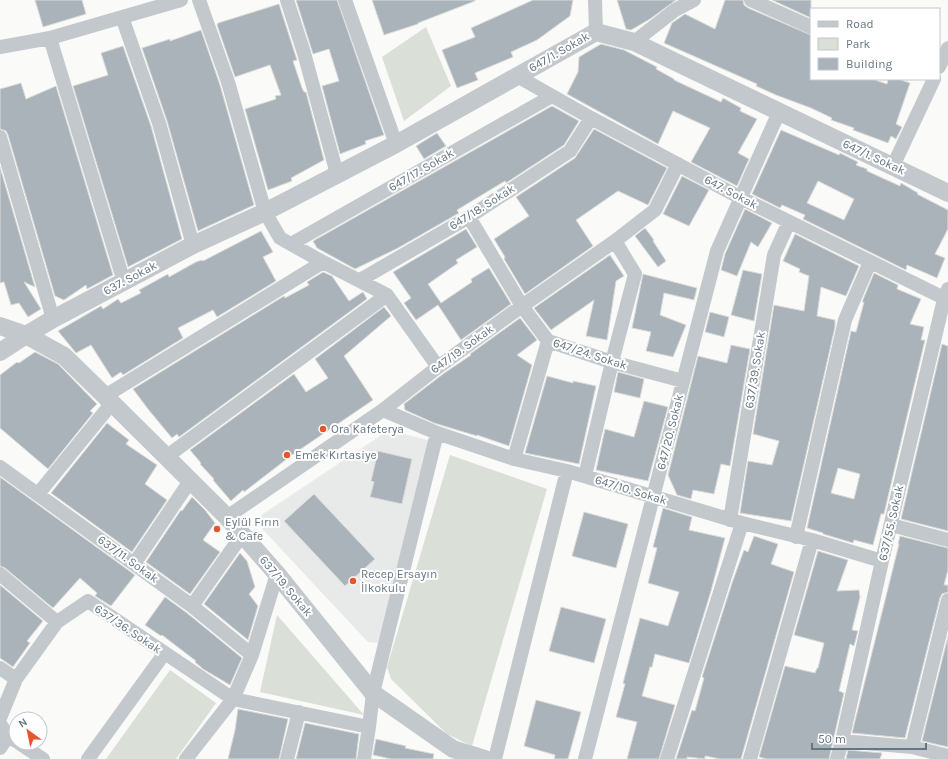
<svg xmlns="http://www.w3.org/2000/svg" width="948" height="759" font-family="Karla,sans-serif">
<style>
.built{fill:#e8e9e9}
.green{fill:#dadfd7}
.building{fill:#aab3b9;stroke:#dcdcda;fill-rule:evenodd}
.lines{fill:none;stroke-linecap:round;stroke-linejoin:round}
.minor{stroke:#c3c8cc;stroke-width:14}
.tertiary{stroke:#c3c8cc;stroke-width:18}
.poi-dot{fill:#e4572e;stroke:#fff;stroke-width:1.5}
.labels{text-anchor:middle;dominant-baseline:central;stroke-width:4;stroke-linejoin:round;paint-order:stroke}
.street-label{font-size:12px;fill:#657683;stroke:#fff}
.poi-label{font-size:12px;fill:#657683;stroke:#fff;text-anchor:start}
</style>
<rect width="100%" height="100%" fill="#fafaf8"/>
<path class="built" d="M389,430l42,11 -52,202 -11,-1 -114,-122z"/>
<path class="green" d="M426,27l25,59 -47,35 -22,-64z
M450,455l97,34 -75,257 -25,-12 -56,-55 -4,-12z
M277,615l87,100 -104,-23z
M170,670l46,33 -40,56h-70z"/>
<path class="building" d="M35,0h47l4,14 -43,13z
M296,0h41l47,135 -19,6 1,3 -26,10 -18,-68 17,-5 -10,-32 -16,5z
M372,0h103v1l-57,22v1l-34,11z
M533,0h40l-3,16 -33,24 -26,12 2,5 -38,16 3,7 -21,8 -15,-38 33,-13 -4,-9z
M617,0h59l-26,19 -19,11 -5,-1z
M725,0h18l1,5 4,3 63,27v44h61l15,5 1,-5h10l12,4 -14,41 6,3 -6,12 -5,-3 -3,7 -35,-13 1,-2 -23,-8 1,-2 -21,-10 -35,-13 -20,-9 1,-2 -93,-41 8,-20 13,-9 30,15z
M772,0h39v18z
M279,4l18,56 -4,1 9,27 2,4h2l18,68 -33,18 1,3 -24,9 -23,-81 31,-10 -1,-3 6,-1 -11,-30 -35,12 -18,-52 1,-2z
M201,30l19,55 34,120 -56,26 -31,-110 -25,-73 28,-9v2z
M601,44l23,6 33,17 -1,2 18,10v1l47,22 2,-4 18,10 -1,3 17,8 -19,34 11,6 -12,27 -46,-24 19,-34 -37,-17 -15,33 -91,-50 11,-22 1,-15z
M123,46l28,80 31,113 -54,28 -55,-181 35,-11 -7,-22z
M21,83l5,16 30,-13 57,189 -26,14 -1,-4 -22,15 -9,-4 -47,-161 -2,-4 -6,-2v-40z
M552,106l27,15 -15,24 -58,38 -1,-2 -48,29 2,3 -61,35 -43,21 -38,-21 -4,-7z
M594,129l73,39 -19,37 -30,-14 -42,29 17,26 -68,48 -21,-35 1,-2 -11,-18 35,-23 -13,-19 59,-39z
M781,130l58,25 1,-2 18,9 -2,3 11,4v2l33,15 1,-3 17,10 -1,1 31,16v19l-13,25 10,4 -8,20 -30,-13 -1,5 -103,-51 2,-4 -23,-10 -2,3 -28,-14zM818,181l36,18 -10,21 -37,-17z
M437,133l9,13 -22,13 -8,-13z
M0,167l35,120 -11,-5 17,27 -13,8 -9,-14 -8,2 -7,-23 -4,1z
M682,176l27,14 -20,36 -26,-12z
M745,209l27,14 -14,24 -7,-5 -14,34 -16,-6 4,-16z
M645,228l9,12 -1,1 13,20 -8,6 -23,-31z
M466,229l11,18 -21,13 2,3 -30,21 13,19 31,-21 -1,-3 18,-11 22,36 -50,36 -23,-35 -22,15 -12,-17 7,-5 -18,-26z
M261,231l12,21 -10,5 13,24 -59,36 -4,-7 -35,18 5,10 -60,37 -2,-3 -9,6 -21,-33 -15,8 -18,-22 43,-25 2,3 15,-10 3,4 20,-10 -2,-3 29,-16 1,3 27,-15 6,-2 1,1z
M795,234l64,32 -13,30 -25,-9 -4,29 18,4v7l-44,194 -51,-8 8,-52 24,4 7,-24 -26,-7 21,-129 30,6 5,-35 -10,-4 1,-3 -17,-8z
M610,255l14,21 -8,5 -9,59 -21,-4 8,-36 -43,30 -17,-22z
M743,270l19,4 -8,47 -23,-6z
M323,272l9,4 17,25 14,-9 4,7 -188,138 -2,-3 -5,4 -24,-29 -15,-20 151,-93 1,2 24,-13 -2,-3z
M874,273l24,12 -1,4 24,10 -11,25 14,3 -3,13h4l-41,174h-3l-8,31 -19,-5 -1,3 -30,-9v-1l-16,-5 44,-197 5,1 8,-30h-2zM838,468l22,6 -6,25 -23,-6z
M643,274l54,14 -3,12 -30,-7 -4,22 26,10 -13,32 -27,-6 5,-19 -19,-4z
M384,307l7,9 -47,40 29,44 -81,55 -48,37 -1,-2 -12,11 -18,-21 1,-1 -14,-15 1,-1 -11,-13 104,-76 12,18 22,-14 -13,-19z
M710,312l19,5 -5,20 -19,-5z
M520,318l17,22 -20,15 15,10 -23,81 -32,-11v1l-43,-13 -29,-13 -1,-6 39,-30 28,-19 -1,-1z
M942,344l6,2v185l-47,-12z
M731,345l19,4 -20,117 -9,-2 -7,30 -21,-4 -2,9 -14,-4 -9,-20 30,-119 29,7z
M35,352l23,12 39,40 -7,7 3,2 -45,56 -48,-41v-53l17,-13 2,1z
M618,372l26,7 -4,19 -26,-6z
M547,376l26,7v-2l23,5 -17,78 -54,-11z
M644,401l24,6 -20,74 -52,-11 9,-41 29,8z
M107,423l22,17 -3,4 31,21 -12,19 22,16 -35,52 -81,-59z
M378,451l34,8 -10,45 -32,-7 4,-15 -3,-1z
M0,477l135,98 -24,31 -16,-10 2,-3 -17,-15 -27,30 -48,-40 -5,-2z
M314,494l61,65 -30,27 -61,-65z
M192,497l13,13 10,13 -12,17 17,12 -30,42 -44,-32 35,-52 1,1z
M663,508l29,9 -3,13 36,8 -14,53 -22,72 -34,-9 -3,13h-2l-8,29 33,9 -16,54h-32l10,-37 -21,-5 9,-33 -2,-1 17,-65 28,8 11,-34 -31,-9 9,-35 -4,-1z
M584,512l44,12 -12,44 -44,-12z
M754,536l24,8 -7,20 23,8 -53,187h-21l-15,-3v3l-18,-2v2h-11l16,-49 3,1 9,-33 -2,-1 30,-94 12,-33 4,2z
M900,536l48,12v22l-4,15h4v7l-6,2 -2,4 -35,140 -53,-5 47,-189h-1z
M818,551l30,9 -11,31 22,-1 1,7 -8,33 6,1 -4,15 -4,-2 -11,47 5,2 -15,66h-63l-7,-2 26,-91 30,7 2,-5h1l6,-25 -30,-8z
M240,553l7,8 8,26 -6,7 9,12 -10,34 -44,-36z
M0,585l43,36 -16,20 3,2 -17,24 -13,-9z
M165,597l22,16 55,45 -12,27 -27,-16 -8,-7 1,-1 -34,-26 -1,1 -16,-11z
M561,607l45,12 -12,44 -45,-12z
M948,636v111l-26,-6z
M536,700l45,12 -13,47h-14l1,-4 -31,-9z
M238,709l50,10 -9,40h-51l7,-29z
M305,723l54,11 -3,25h-60z
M376,739l30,7 -1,2 29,6 -1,5h-42l-18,-4z
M848,750l34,3 -2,6h-34z"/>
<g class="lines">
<path class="minor" d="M199,0l29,82 37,130 15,26 43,24 64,33 51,72
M287,0l17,53 33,121
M345,0l51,144
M595,0l1,32
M751,0l60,27
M122,17l37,106 34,122
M50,38l74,244
M634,42l41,-32 19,-10
M0,47l50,-9 131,-38
M939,67l9,-19
M517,76l74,42 150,80 207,102
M0,137l53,182
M893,166l41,-87
M469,217l53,89 26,35 64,21 71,19
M291,244l261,-148
M360,280l109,-63 101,-66 21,-33
M105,396l218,-134
M383,410l54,23 77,26 53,12 175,52 70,17 70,21
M166,457l221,-162
M514,459l34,-118
M0,467l192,139 60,49
M585,476l27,-114 23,-88 -20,-33
M38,494l74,-91
M227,517l156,-107 55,-43 84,-61 93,-65 40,-31 23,-46
M730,520l44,-265 15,-33
M891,525l57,15
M796,537l49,-217 25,-58
M134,564l56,-83
M0,574l57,48
M192,606l50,-71
M0,668l16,11
M0,718l16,-39 41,-57 31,-21 145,98 136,28 4,-34 64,-260
M0,724l8,12 8,5
M842,741l70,6 36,9
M19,743l24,16
M912,747l36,-147
M0,748l8,-12
M88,759l76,-105
M186,759l47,-60 19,-44 25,-81
M287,759l12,-47
M364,759l5,-32
M495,759l72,-288
M585,759l132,-508 62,-139
M667,759l75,-236
M750,759l62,-219
M837,759l5,-18 40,-180 62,-262 4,-10"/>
<path class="tertiary" d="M0,326l26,9 38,21 41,40 122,121 50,57 96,119 80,56 32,10
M0,352l26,-17 27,-16 140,-74 72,-33 131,-68 200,-112 38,10 314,151"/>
</g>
<g class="poi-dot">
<circle cx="323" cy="429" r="4"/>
<circle cx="287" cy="455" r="4"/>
<circle cx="217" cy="529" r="4"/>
<circle cx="353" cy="581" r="4"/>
</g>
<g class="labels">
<g class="street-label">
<text transform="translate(559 52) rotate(-30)">647/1. Sokak</text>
<text transform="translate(874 157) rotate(25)">647/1. Sokak</text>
<text transform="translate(421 170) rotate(-30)">647/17. Sokak</text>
<text transform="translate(731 192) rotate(28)">647. Sokak</text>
<text transform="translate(482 207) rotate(-32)">647/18. Sokak</text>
<text transform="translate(130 278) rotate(-28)">637. Sokak</text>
<text transform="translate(462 349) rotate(-36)">647/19. Sokak</text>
<text transform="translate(590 354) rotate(18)">647/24. Sokak</text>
<text transform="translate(755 370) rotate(-81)">637/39. Sokak</text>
<text transform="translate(670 432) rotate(-76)">647/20. Sokak</text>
<text transform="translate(631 490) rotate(17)">647/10. Sokak</text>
<text transform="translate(891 523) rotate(-77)">637/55. Sokak</text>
<text transform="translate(128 559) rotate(36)">637/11. Sokak</text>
<text transform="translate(286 586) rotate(50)">637/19. Sokak</text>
<text transform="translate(128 629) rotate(34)">637/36. Sokak</text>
</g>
<g class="poi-label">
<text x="331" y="429">Ora Kafeterya</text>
<text x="295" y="455">Emek Kırtasiye</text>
<text x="225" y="522">Eylül Fırın<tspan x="225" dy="14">&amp; Cafe</tspan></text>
<text x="361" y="574">Recep Ersayın<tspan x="361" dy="14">İlkokulu</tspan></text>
</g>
</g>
<rect x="810" y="8" width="130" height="72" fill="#ffffff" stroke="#c1c8cd"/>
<rect x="818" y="21" width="20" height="6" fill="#c3c8cc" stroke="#c1c8cd"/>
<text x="846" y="28" font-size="12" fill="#657683">Road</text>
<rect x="818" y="38" width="20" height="12" fill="#dadfd7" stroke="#c1c8cd"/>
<text x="846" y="48" font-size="12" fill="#657683">Park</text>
<rect x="818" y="58" width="20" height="12" fill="#aab3b9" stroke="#c1c8cd"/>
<text x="846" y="68" font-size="12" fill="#657683">Building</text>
<g transform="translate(28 731) rotate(327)"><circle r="19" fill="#ffffff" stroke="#c1c8cd"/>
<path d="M0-3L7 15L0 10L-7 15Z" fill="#e4572e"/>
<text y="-6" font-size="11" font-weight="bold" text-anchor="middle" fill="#657683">N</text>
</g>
<path d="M812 743v6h114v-6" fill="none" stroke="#657683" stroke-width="2"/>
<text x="818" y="743" font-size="12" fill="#657683" stroke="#ffffff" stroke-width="3" paint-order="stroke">50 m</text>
</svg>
